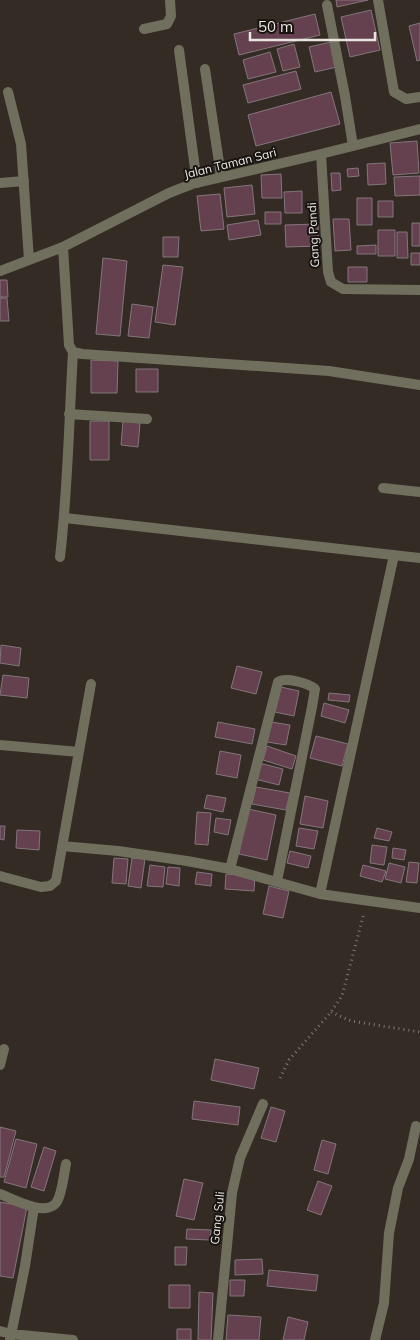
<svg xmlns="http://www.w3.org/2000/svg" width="420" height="1340" font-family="Mulish,sans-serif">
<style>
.building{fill:#654150;stroke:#83767b}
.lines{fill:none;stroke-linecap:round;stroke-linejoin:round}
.path{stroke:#7f7872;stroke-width:3;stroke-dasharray:1 4;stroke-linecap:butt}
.lane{stroke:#706f5e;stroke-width:10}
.street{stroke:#706f5e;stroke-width:10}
.labels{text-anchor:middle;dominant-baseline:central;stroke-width:4;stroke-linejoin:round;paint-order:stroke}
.street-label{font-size:12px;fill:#eae5e0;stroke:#181511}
</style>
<rect width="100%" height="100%" fill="#332b24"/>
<path class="building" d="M336,0h32l-31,7z
M371,10l9,40 -30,7 -9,-40z
M315,14l5,21 -81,20 -5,-21z
M420,23v37l-3,1 -8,-35z
M331,42l6,25 -22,5 -6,-25z
M294,44l6,23 -17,4 -6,-22z
M270,52l6,20 -28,7 -5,-19z
M296,71l5,18 -53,14 -5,-18z
M331,92l9,32 -84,22 -8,-31z
M417,141l2,32 -26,2 -3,-32z
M385,163l1,21 -18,1 -1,-21z
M358,168l1,8 -11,1 -1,-8z
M331,173h9l1,17 -9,1z
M281,174l1,24h-20l-1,-23z
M420,176v19l-25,1 -1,-19z
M252,185l3,29 -28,3 -3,-29z
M302,191v22h-17l-1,-21z
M220,194l4,35 -23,2 -4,-35z
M357,198h15v27h-15z
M378,201h15v16h-15z
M265,212h16v12h-16z
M333,219h16l2,31 -16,1z
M258,220l3,15 -32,5 -2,-15z
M412,223h8v23h-8z
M318,224v22l-32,1 -1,-22z
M378,230h17v26h-17z
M397,232h10l1,26h-11z
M163,237h16l-1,20h-15z
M376,245v9h-19v-8z
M411,253h9v12h-9z
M103,258l24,3 -7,75 -24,-2z
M163,265l20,2 -8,58 -20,-3z
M348,267h19v15h-19z
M0,280h7l1,17h-8z
M0,298h7l2,23h-9z
M132,304l21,3 -4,31 -21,-2z
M91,360l27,1 -1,32h-26z
M136,369h22v23h-22z
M90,421h19v39h-19z
M123,421l17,2 -2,24 -17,-2z
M1,645l20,3 -2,18 -19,-3z
M237,666l25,6 -6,22 -25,-6z
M3,675l26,3 -2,20 -27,-3z
M281,687l18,4 -5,25 -19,-4z
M329,693l21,2 -1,7 -21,-2z
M324,703l25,7 -4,13 -24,-7z
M218,722l37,7 -3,15 -37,-7z
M271,722l19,3 -4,20 -19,-3z
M316,736l32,8 -6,22 -32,-8z
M267,746l29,10 -4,13 -29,-9z
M220,751l21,4 -4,23 -21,-4z
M259,763l24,6 -4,16 -24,-6z
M256,787l34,6 -4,17 -34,-6z
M207,795l19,3 -3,14 -19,-4z
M305,796l23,5 -5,27 -23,-4z
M248,809l28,6 -9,45 -28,-6z
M197,812l14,1 -3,32 -13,-1z
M216,818l15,2 -3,15 -14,-3z
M0,826h5l-1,14 -4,-1z
M299,828l19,3 -4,18 -18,-3z
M377,828l15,4 -3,9 -15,-3z
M17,830l23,1 -1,19 -23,-2z
M372,845l15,2 -3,18 -14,-2z
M393,848l13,2 -2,10 -12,-2z
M290,851l21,5 -3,12 -21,-5z
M114,858l14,1 -2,25 -14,-1z
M132,858l13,1 -4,29 -13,-2z
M409,862l10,1 -2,20 -11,-1z
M389,863l16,4 -4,16 -16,-4z
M150,865l15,2 -2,20 -16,-1z
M363,865l23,6 -4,11 -22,-6z
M168,867l12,1 -1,18 -13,-2z
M197,872l15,2 -1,12 -16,-2z
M226,874l29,2 -1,15 -29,-2z
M269,886l20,5 -6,27 -20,-4z
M215,1059l44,9 -5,21 -43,-9z
M194,1101l46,6 -2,18 -46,-6z
M271,1107l14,4 -9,31 -15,-4z
M0,1127l16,4 -12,46h-4z
M16,1139l21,5 -11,44 -22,-6z
M322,1140l14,4 -8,30 -14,-4z
M44,1147l12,4 -12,40 -13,-4z
M184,1179l19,4 -9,37 -18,-4z
M318,1181l14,5 -11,29 -14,-5z
M0,1202l27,5 -14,71 -13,-2z
M187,1229l24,1 -1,10 -24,-1z
M175,1247h12l-1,18h-11z
M262,1259l1,15 -28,1v-15z
M269,1270l49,5 -2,16 -49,-5z
M230,1280h15l-1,16h-14z
M169,1285h21v23h-21z
M199,1292l14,1 -2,47h-13z
M228,1315l33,2 -2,23h-33z
M288,1317l20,5 -4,18h-21z
M177,1329h14v11h-14z"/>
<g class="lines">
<path class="path" d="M331,1012l20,9 69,11
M280,1078l9,-18 42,-48 11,-16 22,-83"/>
<path class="lane" d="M378,0l16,92 12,7 14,-2
M144,29l23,-5 4,-8 -1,-16
M179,50l18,133
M205,69l16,107
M0,183l24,-2
M375,1340l9,-37 5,-70 9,-45 11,-29 7,-33"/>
<path class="street" d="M327,5l18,91 8,50
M8,92l13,52 8,116
M321,154l7,118 3,10 12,7 77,1
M63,247l6,98 4,7 9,2 247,17 91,14
M0,271l63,-24 106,-54 23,-9 129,-30 99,-25
M69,414l78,5
M383,488l37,4
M65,518l355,40
M60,557c8,-68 9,-137 13,-205
M0,745l79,7
M62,846l56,5 69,10 43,8 90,25 100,14
M230,869l48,-187c8,-5 30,1 37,7l-3,18 -35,174
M0,876l41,11 9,-1 6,-5 35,-197
M320,894l74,-339
M0,1065l4,-16
M0,1194c13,5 45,23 56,9 6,-7 8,-30 10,-39
M0,1331l11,3 62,6
M10,1340l15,-74 9,-59
M218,1340l14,-147 8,-35 23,-54"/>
</g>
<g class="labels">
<g class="street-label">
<text transform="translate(230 163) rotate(-14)">Jalan Taman Sari</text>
<text transform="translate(313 235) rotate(-93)">Gang Pandi</text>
<text transform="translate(217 1218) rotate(-84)">Gang Suli</text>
</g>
</g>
<path d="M250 32v8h125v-8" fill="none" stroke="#eae5e0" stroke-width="2.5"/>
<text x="258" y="32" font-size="15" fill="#eae5e0" stroke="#181511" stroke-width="4" paint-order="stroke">50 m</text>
</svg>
